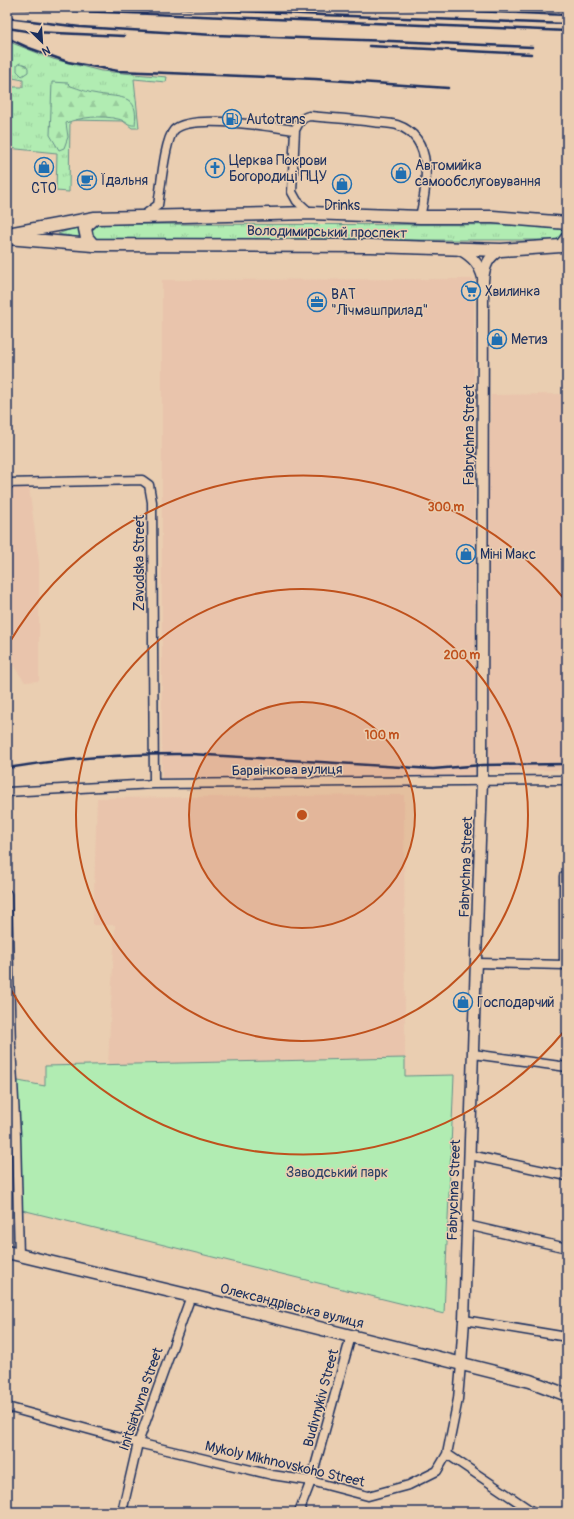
<svg xmlns="http://www.w3.org/2000/svg" width="574" height="1519" font-family="Pangolin,sans-serif">
<style>
.built{fill:#e9c4ac}
.grass{fill:url(#grass-tufts);stroke:#668e88}
.forest{fill:url(#forest-firs);stroke:#668e88}
.green{fill:#b1ecb2;stroke:#668e88}
.lines{fill:none;stroke-linecap:round;stroke-linejoin:round}
.minor-casing{stroke:#1b2f5e;stroke-width:11}
.tertiary-casing{stroke:#1b2f5e;stroke-width:13}
.secondary-casing{stroke:#1b2f5e;stroke-width:15}
.minor{stroke:#eaceb1;stroke-width:8}
.tertiary{stroke:#eaceb1;stroke-width:10}
.secondary{stroke:#eaceb1;stroke-width:12}
.rail{stroke:#1b2f5e;stroke-width:2.5}
.ring{fill:none;stroke:#bf511c;stroke-width:2}
.labels{text-anchor:middle;dominant-baseline:central;stroke-width:3;stroke-linejoin:round;paint-order:stroke}
.poi-label{font-size:14px;fill:#1b2f5e;stroke:#eaceb1;text-anchor:start}
.street-label{font-size:14px;fill:#1b2f5e;stroke:#eaceb1}
.park-label{font-size:14px;fill:#2a4266;stroke:#eaceb1}
.centre{fill:#bf511c;stroke:#eaceb1;stroke-width:2}
.ring-label{font-size:12px;text-anchor:middle;font-weight:bold;fill:#bf511c;stroke:#eaceb1;stroke-width:3;stroke-linejoin:round;paint-order:stroke}
</style>
<defs>
<pattern id="grass-tufts" width="24" height="20" patternUnits="userSpaceOnUse"><rect width="24" height="20" fill="#b1ecb2"/><path d="M3 7l-1-3M5 7V3M7 7l1-3M15 17l-1-3M17 17v-4M19 17l1-3" fill="none" stroke="#98cb9c"/></pattern>
<pattern id="forest-firs" width="22" height="20" patternUnits="userSpaceOnUse"><rect width="22" height="20" fill="#b1ecb2"/><path d="M5 1l3.5 6h-7zM16 11l3.5 6h-7z" fill="#98cb9c"/></pattern>
</defs>
<rect width="100%" height="100%" fill="#eaceb1"/>
<filter id="ink" filterUnits="userSpaceOnUse"><feTurbulence type="fractalNoise" baseFrequency=".025" numOctaves="2"/><feDisplacementMap in="SourceGraphic" scale="8" xChannelSelector="R" yChannelSelector="G"/><feConvolveMatrix kernelMatrix="1 2 1 2 8 2 1 2 1" color-interpolation-filters="sRGB"/></filter>
<g filter="url(#ink)">
<path class="built" d="M474,279l1,498 -313,1v-498z
M567,394v376h-88l12,-375z
M29,487l10,75v119l-14,1 -18,-25v-168z
M404,795l1,263 -297,7 7,-140h-22l4,-127z"/>
<path class="grass" d="M7,41l46,18 48,12 66,6 -1,5 -32,-3 5,49h-7l-9,-7 -53,-1 -1,72 -13,-1 1,-38 -50,-5v-61h16v-7l-10,-2 -6,-4z
M96,224l463,1 3,1 2,6 -3,7 -3,1h-461l-4,-3 -2,-7z
M82,225l-1,13 -23,-4z"/>
<path class="forest" d="M20,63l6,2 2,3v4l-6,4 -5,-5v-6z
M52,82l16,1 3,3c9,3 18,7 27,8 24,4 41,0 37,31 -7,1 -10,-5 -17,-6 -16,-4 -37,-2 -52,4l2,14 -4,11 -5,2 -9,-15z"/>
<path class="green" d="M405,1058v18l49,-1 -10,239 -426,-105 -5,-129 32,6v-20z"/>
<g class="lines">
<defs>
<path id="minor" d="M310,213l-13,-12 -5,-9 3,-62c4,-8 6,-12 14,-14 22,2 43,3 64,6 8,1 17,1 24,3 38,13 30,62 23,92
M143,216l15,-11c3,-16 6,-64 16,-75 17,-17 97,-3 121,0
M7,483l135,-3 7,5 3,17 2,282
M7,792l147,-8 413,-4
M7,894l4,152 5,90 3,120
M477,963l87,2v-89
M473,1054l94,13
M470,1155l97,21
M467,1225l100,23
M464,1320l103,17
M7,1407l131,36 134,32 39,6 57,15 41,-11 28,-14 10,-17 86,58
M447,1454l11,-55 3,-35
M122,1512l16,-69 53,-147
M299,1512l12,-31 40,-145"/>
<path id="tertiary" d="M460,250c12,6 20,15 23,28
M461,1364l3,-44 18,-540 1,-499c1,-14 5,-25 18,-31"/>
<path id="secondary" d="M8,234l87,-16
M7,238l86,7 278,1 130,4 60,-4 6,-8
M93,245l-6,-7 -2,-9 2,-4 8,-7 215,-5 110,4h73l74,6
M7,1252l184,44 339,85 37,14"/>
</defs>
<use href="#minor" class="minor-casing"/>
<use href="#tertiary" class="tertiary-casing"/>
<use href="#secondary" class="secondary-casing"/>
<use href="#minor" class="minor"/>
<use href="#tertiary" class="tertiary"/>
<use href="#secondary" class="secondary"/>
<path class="rail" d="M169,7l153,8 245,9
M383,7l184,8
M7,8l560,23
M7,18l73,9 134,8 177,6 141,6
M7,28l26,4 91,4
M7,38l22,10 39,14 50,9 197,8 133,9
M369,46l162,8
M7,768c61,-10 122,-15 184,-14l242,15 49,-4 85,-1"/>
</g>
</g>
<circle cx="302" cy="815" r="113" fill="#bf511c" fill-opacity=".12"/>
<g class="ring">
<circle cx="302" cy="815" r="113"/>
<circle cx="302" cy="815" r="226"/>
<path d="M566 1029A340 340 0 0 1 8 985M8 645A340 340 0 0 1 566 601"/>
</g>
<defs>
<symbol id="fuel-ring" viewBox="-11 -11 22 22"><circle r="9.5" fill="#eaceb1" stroke="#1f6fb2" stroke-width="1.5"/><path d="M-5.5-6h7V0h2V4h1.3V-2.5L3-4.5l.8-.8L6-3V5H2.5V1h-1V6h-7ZM-4.2-4.7v3.2H.2V-4.7Z" fill="#1f6fb2"/></symbol>
<symbol id="shop-ring" viewBox="-11 -11 22 22"><circle r="9.5" fill="#eaceb1" stroke="#1f6fb2" stroke-width="1.5"/><path d="M-5-2.5h2.3a2.7 3.5 0 0 1 5.4 0H5L5.5 6h-11ZM-1.5-2.5h3a1.5 2.3 0 0 0-3 0Z" fill="#1f6fb2"/></symbol>
<symbol id="church-ring" viewBox="-11 -11 22 22"><circle r="9.5" fill="#eaceb1" stroke="#1f6fb2" stroke-width="1.5"/><path d="M-1.2-6h2.4v3.5h3.3v2.4h-3.3V6h-2.4V-.1h-3.3v-2.4h3.3Z" fill="#1f6fb2"/></symbol>
<symbol id="cafe-ring" viewBox="-11 -11 22 22"><circle r="9.5" fill="#eaceb1" stroke="#1f6fb2" stroke-width="1.5"/><path d="M-5.5-4.5H6V0H3Q3 3.5 0 3.5H-2.5Q-5.5 3.5-5.5 0ZM3-3.2v2h1.7v-2ZM-6 4.5H4V6H-6Z" fill="#1f6fb2"/></symbol>
<symbol id="supermarket-ring" viewBox="-11 -11 22 22"><circle r="9.5" fill="#eaceb1" stroke="#1f6fb2" stroke-width="1.5"/><path d="M-6-5.5h2.5l.6 2H6L4.5 2H-2.5L-4.4-4H-6ZM-1.5 3.2a1.3 1.3 0 1 0 .1 0ZM3 3.2a1.3 1.3 0 1 0 .1 0Z" fill="#1f6fb2"/></symbol>
<symbol id="office-ring" viewBox="-11 -11 22 22"><circle r="9.5" fill="#eaceb1" stroke="#1f6fb2" stroke-width="1.5"/><path d="M-6-3h4V-5.5h4V-3h4V5H-6ZM-1-4.5V-3h2v-1.5ZM-6 0V1H6V0Z" fill="#1f6fb2"/></symbol>
</defs>
<g fill-rule="evenodd">
<use href="#fuel-ring" x="221" y="108" width="22" height="22"/>
<use href="#shop-ring" x="33" y="156" width="22" height="22"/>
<use href="#church-ring" x="204" y="157" width="22" height="22"/>
<use href="#shop-ring" x="390" y="162" width="22" height="22"/>
<use href="#cafe-ring" x="76" y="169" width="22" height="22"/>
<use href="#shop-ring" x="331" y="173" width="22" height="22"/>
<use href="#supermarket-ring" x="460" y="280" width="22" height="22"/>
<use href="#office-ring" x="306" y="291" width="22" height="22"/>
<use href="#shop-ring" x="486" y="328" width="22" height="22"/>
<use href="#shop-ring" x="455" y="543" width="22" height="22"/>
<use href="#shop-ring" x="452" y="991" width="22" height="22"/>
</g>
<g class="labels">
<g class="poi-label">
<text x="246" y="119">Autotrans</text>
<text x="229" y="160">Церква Покрови<tspan x="229" dy="16">Богородиці ПЦУ</tspan></text>
<text x="415" y="165">Автомийка<tspan x="415" dy="16">самообслуговування</tspan></text>
<text x="101" y="180">Їдальня</text>
<text x="44" y="188" text-anchor="middle">СТО</text>
<text x="342" y="205" text-anchor="middle">Drinks</text>
<text x="485" y="291">Хвилинка</text>
<text x="331" y="294">ВАТ<tspan x="331" dy="16">"Лічмашприлад"</tspan></text>
<text x="511" y="339">Метиз</text>
<text x="480" y="554">Міні Макс</text>
<text x="477" y="1002">Господарчий</text>
</g>
<g class="street-label">
<text transform="translate(327 232) rotate(1)">Володимирський проспект</text>
<text transform="translate(469 435) rotate(-90)">Fabrychna Street</text>
<text transform="translate(139 563) rotate(-90)">Zavodska Street</text>
<text transform="translate(287 770) rotate(-1)">Барвінкова вулиця</text>
<text transform="translate(466 867) rotate(-88)">Fabrychna Street</text>
<text transform="translate(454 1190) rotate(-88)">Fabrychna Street</text>
<text transform="translate(292 1306) rotate(14)">Олександрівська вулиця</text>
<text transform="translate(321 1398) rotate(-75)">Budivnykiv Street</text>
<text transform="translate(141 1399) rotate(-71)">Initsiatyvna Street</text>
<text transform="translate(285 1464) rotate(13)">Mykoly Mikhnovskoho Street</text>
</g>
<g class="park-label">
<text x="337" y="1172">Заводський парк</text>
</g>
</g>
<circle cx="302" cy="815" r="6" class="centre"/>
<g class="ring-label">
<text x="446" y="511">300 m</text>
<text x="462" y="659">200 m</text>
<text x="382" y="739">100 m</text>
</g>
<rect width="574" height="1519" fill="none" stroke="#eaceb1" stroke-width="24"/>
<rect x="12" y="12" width="550" height="1495" fill="none" stroke="#1b2f5e" stroke-width="1.5" filter="url(#ink)"/>
<g transform="translate(42 42) rotate(155)" stroke="#eaceb1" stroke-width="3" paint-order="stroke">
<path d="M0-3L7 15L0 10L-7 15Z" fill="#1b2f5e"/>
<text y="-6" font-size="11" font-weight="bold" text-anchor="middle" fill="#1b2f5e">N</text>
</g>
</svg>
